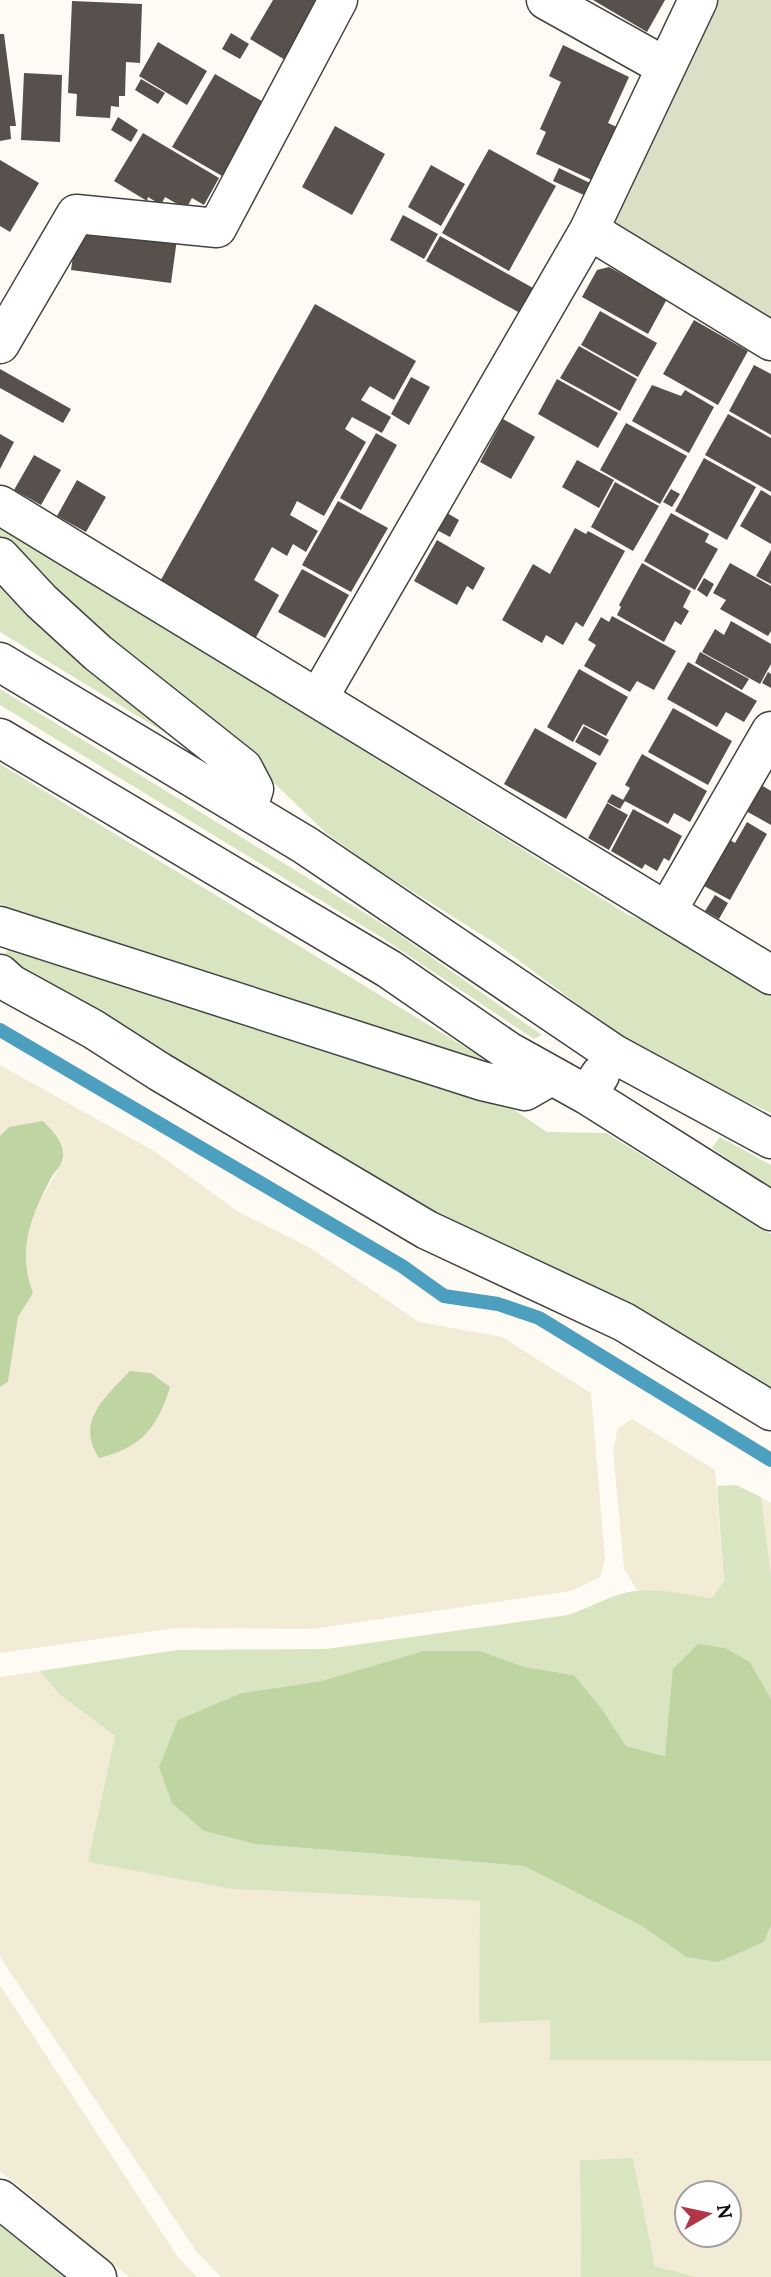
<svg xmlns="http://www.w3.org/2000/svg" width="771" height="2277" font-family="Lora,serif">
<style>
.farmland{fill:#f2ecd6;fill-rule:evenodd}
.green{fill:#d8e5c0}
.forest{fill:#bed4a1}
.cemetery{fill:#dadfc6}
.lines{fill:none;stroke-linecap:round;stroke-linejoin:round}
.stream{stroke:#4d9fbf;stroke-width:14}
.building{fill:#57504d}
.minor-casing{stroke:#434343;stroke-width:41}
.minor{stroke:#fff;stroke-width:38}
</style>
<rect width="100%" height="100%" fill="#fefbf4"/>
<path class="farmland" d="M0,1065l154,86 85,61 70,35 110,75 83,15 89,56 14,166 -5,18 -29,14 -259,38 -136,-1 -176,25v-266l8,-5 10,-65 15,-24 -8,-20 -1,-22 9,-38 31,-54 -55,-32 -9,9z
M632,1419l83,51 9,112 -12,16 -75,-8 -13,-21 -11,-120 5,-21z
M761,1497l10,6v73z
M40,1671l19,23 56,42 -26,126 143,27 249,12 69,119v40l221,1v216h-74l-42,-11 -22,-108 -53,2 1,117h-360l-25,-26 -196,-294v-280zM687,2193h42v42h-42z
M0,1985l178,272 19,20h-68l-129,-106z"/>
<path class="green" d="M0,525l630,391 36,12 105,63v122l-75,-33 -59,-32 -139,-103 -129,-81 -44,-32 -55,-53 -270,-237z
M0,572l226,198 -226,-138z
M0,689l394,242 148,104 -8,4 -153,-102 -381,-232z
M0,764l483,294 -4,8 -479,-162z
M17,947l487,156 43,29 59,1 165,101v163l-309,-161 -458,-277 2,-8z
M720,1137l51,28v23l-59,-40z
M736,1485l25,12 10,79v123l-21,-37 -79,62 -5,32 -40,-10 -24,-37 -28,-34 -49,-8 -45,-16h-57l-102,30 -79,12 -38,138 51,13 269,22 118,60 44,31 78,-15 7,-17v136l-221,-1v-40l-71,3 1,-122 -248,-12 -144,-27 27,-126 -56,-42 -19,-23 137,-21 149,-1 242,-34c22,-7 44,-21 67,-24 24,-3 53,4 77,7l12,-17 -7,-95z
M633,2158l22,108 42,11h-116l-1,-117z
M0,2215l75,62h-75z"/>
<path class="forest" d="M43,1121c10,11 21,20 20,36 0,8 -10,16 -13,23 -20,38 -33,71 -17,113l-15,24 -10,65 -8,5v-251l9,-9z
M130,1371l21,2 19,14c-12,40 -29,61 -71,71 -24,-36 6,-61 31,-87z
M698,1644l27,4 25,14 21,37v226l-7,17 -46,20 -32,-5 -44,-31 -118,-60 -269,-22 -51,-13 -32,-28 -13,-36 19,-47 64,-27 79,-12 102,-30h57l45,16 49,8 28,34 24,37 39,10 8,-87z"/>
<path class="cemetery" d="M719,0h52v319l-148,-83 -10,-17z"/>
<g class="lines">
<path class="stream" d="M0,1030l402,236 42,30 54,8 41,14 232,142"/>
</g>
<path class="building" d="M273,0h50l-36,61 -37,-22z
M593,0h72l-18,32z
M72,1l70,3 -2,59 -14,-1 -1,34h-6v11l-8,-1 -1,12 -34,-2 1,-22 -9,-1z
M231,33l18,11 -9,15 -18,-10z
M0,34h4l12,92h-6l1,13 -11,2z
M158,42l49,29 -20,34 -48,-29z
M563,45l66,32 -21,46 11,5 -25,53 -58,-27 10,-22 -6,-3 21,-47 -12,-6z
M24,73l38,2 -2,67 -39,-2z
M215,74l52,30 -43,73 -52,-30z
M141,79l24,14 -7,11 -23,-14z
M118,117l20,13 -7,12 -20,-12z
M335,126l50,28 -33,61 -50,-28z
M143,133l76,45 -15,27 -12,-7 -6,11 -21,-12 -4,8 -13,-8 -1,4 -33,-20z
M489,149l67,37 -47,85 -67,-38z
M0,160l39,23 -29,49 -10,-6z
M431,165l34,19 -24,42 -33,-19z
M559,168l33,16 -6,12 -33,-15z
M403,215l35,19 -14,25 -34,-19z
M101,229l76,10 -6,44 -100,-13 4,-29z
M440,236l93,52 -13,25 -94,-52z
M609,267l58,32 -19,35 -66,-37 15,-27z
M315,304l101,57 -22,39 -24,-14 -9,14 30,17 -9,16 -30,-16 -7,12 21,13 -42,74 -27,-15 -7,14 28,16 -12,21 -13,-8 -6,12 -15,-9 -18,33 25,15 -24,44 -97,-54z
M600,311l57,32 -19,34 -57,-32z
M694,320l54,31 -30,54 -55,-31z
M579,346l58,33 -17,32 -60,-33z
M754,365l17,9v61l-42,-24z
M0,369l71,40 -8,14 -63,-35z
M411,377l19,10 -21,38 -18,-11z
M557,379l61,34 -20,35 -60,-34z
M652,385l29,11 4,-6 29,17 -25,46 -57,-32z
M728,414l43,24v54l-66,-37z
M503,419l32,18 -24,42 -31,-17z
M626,423l61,33 -27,48 -60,-34z
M376,433l21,12 -36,65 -21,-12z
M0,434l14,8 -14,27z
M34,455l27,15 -20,35 -27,-15z
M704,458l52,29 -29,53 -52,-29z
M577,460l37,20 -15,28 -37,-21z
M77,480l29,17 -20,35 -29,-16z
M615,482l44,24 -26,45 -42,-24z
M671,489l9,5 -8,13 -9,-5z
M761,490l10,6v48l-31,-18z
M338,501l50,27 -37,64 -49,-27z
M447,513l12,7 -9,17 -13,-7z
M671,513l38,21 -4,8 13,7 -23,41 -51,-29z
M575,528l11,6 2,-3 37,20 -42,76 -7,-5 -13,23 -17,-10 -4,8 -40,-23 31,-56 17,10z
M437,540l48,28 -12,22 -6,-4 -10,19 -43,-24z
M771,550v34l-15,-8z
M642,563l49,28 -8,16 6,4 -8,14 -6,-4 -11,21 -47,-27 4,-8 -2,-2z
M730,563l41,23v45l-3,5 -48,-27 6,-9 -13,-7z
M302,569l47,26 -24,43 -47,-26z
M704,578l10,6 -7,13 -10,-7z
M612,616l64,35 -22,39 -17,-9 -7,11 -46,-26 12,-21 -8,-5 13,-23 8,5z
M731,621l40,23v20l-11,20 -58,-32 13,-23 9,6z
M700,652l49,27 -7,11 -47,-27z
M688,662l69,39 -13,21 -18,-10 -9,15 -50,-28z
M579,669l49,28 -22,39 -23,-12 -10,18 -26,-15z
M768,672l3,2v14l-9,-5z
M673,708l59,33 -24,44 -60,-33z
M584,726l25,14 -9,16 -25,-14z
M535,728l62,35 -31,56 -62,-35z
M642,754l65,37 -17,31 -16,-9 -6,11 -45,-24 7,-12 -5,-3z
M761,785l10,6v34l-25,-14z
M612,794l13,7 -5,8 -13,-7z
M607,803l21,12 -19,35 -21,-12z
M633,809l49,27 -13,25 -5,-3 -7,13 -12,-7 -3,5 -31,-18z
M747,822l20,12 -37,66 -26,-14 26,-46 5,3z
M715,895l13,8 -9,16 -14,-8z"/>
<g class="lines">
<defs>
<path id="minor" d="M546,0l120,67
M589,230l182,111
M0,344l76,-130 141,14 121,-228
M0,505l771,470
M0,557l41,44 57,52 145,115 11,21 -7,21
M0,662l305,183 309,209 157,85
M319,697l270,-467 109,-230
M0,738l389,231 119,82 79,44
M667,911l104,-180
M0,926l482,155 43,10 26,-15
M0,974l11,10 82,45 67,43 267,158 197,92 147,89
M600,1075l-13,20 184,116
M0,2199l97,78"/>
</defs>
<use href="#minor" class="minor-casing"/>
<use href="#minor" class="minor"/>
</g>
<g transform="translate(708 2214) rotate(81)"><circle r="33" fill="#ffffff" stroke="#9f9f9f" stroke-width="2"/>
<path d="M0-5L12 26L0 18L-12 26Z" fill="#b1364a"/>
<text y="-10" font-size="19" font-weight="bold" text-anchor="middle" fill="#101010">N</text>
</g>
</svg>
